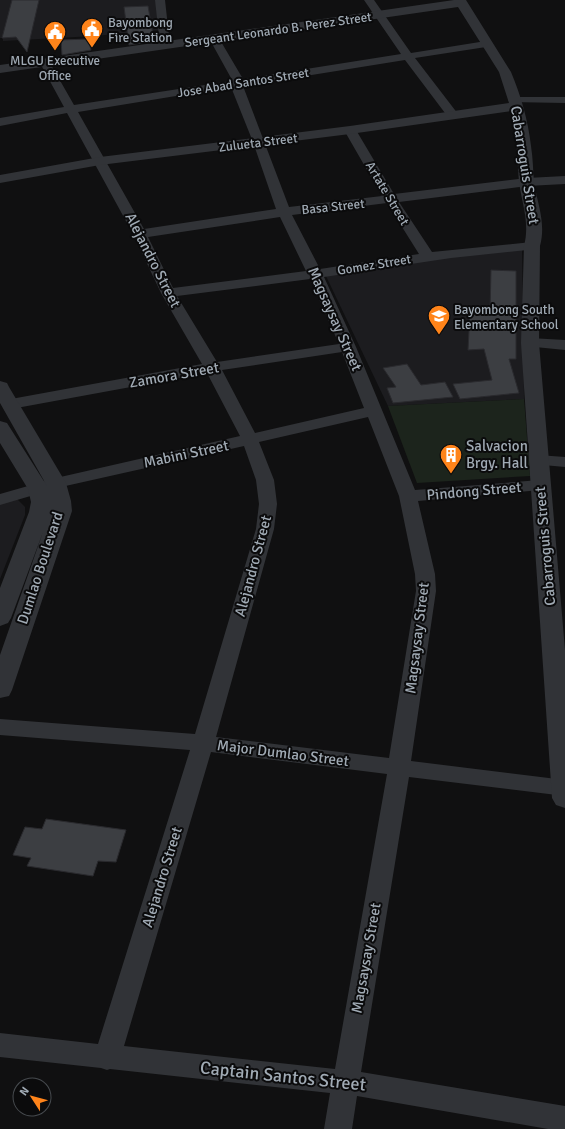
<svg xmlns="http://www.w3.org/2000/svg" width="565" height="1129" viewBox="0 0 565 1129" font-family="Signika,sans-serif">
  <style>
    .built { fill: #1c1c1f }
    .green { fill: #1c241c }
    .building { fill: #3c3e42; stroke: #2a2a2e }
    .lines { fill: none; stroke-linecap: round; stroke-linejoin: round }
    .minor { fill: #313337; fill-rule: evenodd }
    .tertiary { fill: #313337; fill-rule: evenodd }
    .labels { text-anchor: middle; stroke-width: 4; stroke-linejoin: round; paint-order: stroke }
    .far-poi-label { font-size: 13px; fill: #a0aab4; stroke: #0b0b0c; text-anchor: start }
    .far-street-label { font-size: 13px; fill: #a0aab4; stroke: #0b0b0c }
    .street-label { font-size: 15px; fill: #a0aab4; stroke: #0b0b0c }
    .poi-label { font-size: 15px; fill: #a0aab4; stroke: #0b0b0c; text-anchor: start }
    .near-street-label { font-size: 18px; fill: #a0aab4; stroke: #0b0b0c }
  </style>
  <rect width="100%" height="100%" fill="#101011"/>
  <path class="built" d="M0,0H157L161,30L94,36L3,41V38H0Z
    M522,247L524,399L388,406L325,274Z
    M17,499L25,507V515L0,579V504Z"/>
  <path class="green" d="M524,399L530,476L417,483L388,406Z"/>
  <path class="building" d="M12,0H39L27,52L16,37L2,38Z
    M148,6L154,41L129,45L124,7Z
    M88,39L91,50L62,55L61,40Z
    M491,270L516,271V359H509L519,393L460,399L453,384L492,380L484,349L468,350L470,312L490,313Z
    M407,364L421,385L445,382L453,397L393,403L387,388L396,387L383,368Z
    M46,819L126,830L116,862L98,861L93,876L27,866L31,858L13,855L25,827L42,829Z"/>
  <g class="lines">
    <path class="minor" d="M155,0H165L170,45L169,47H161L160,45Z
      M364,0H374L411,53L486,41L491,44L486,47L415,58L458,114L456,117H448L405,60L243,86L289,207L382,196L344,130L346,127H354L356,130L394,194L527,178L565,176V184L527,186L399,202L432,252L532,242L537,243L539,246L537,249L451,258L324,277L356,347L415,490L540,480L546,481L549,485L546,489L540,490L418,501L435,574L436,591L411,761L565,780V796L409,777L361,1072L565,1106V1129H548L357,1096L352,1129H324L330,1093L110,1069L107,1070L101,1068L0,1057V1033L98,1044L190,750L0,735V719L195,734L256,529L259,504L256,480L244,446L61,487L0,505V494L56,478L240,436L207,373L11,409L5,407L3,404L5,401L11,399L202,364L161,293L133,234L67,113L0,126V118L64,107L40,63L45,60L50,63L74,105L231,81V78L210,40L215,37L220,40L243,79L401,54ZM231,87L253,142L276,209L144,229L78,112ZM387,203L419,254L320,269L292,215ZM280,217L306,271L173,288L148,237ZM310,279L339,344L217,362L177,296ZM342,352L364,408L255,433L222,370ZM368,417L399,496L415,574L416,591L389,758L216,737L274,529L277,504L274,480L259,442ZM211,752L387,774L335,1069L124,1046Z
      M514,97H565V103L510,102L508,100L510,98Z
      M530,338L565,340V350L525,346L522,343L525,340Z
      M538,455L565,457V467L532,464L529,460L532,456Z"/>
    <path class="tertiary" d="M454,0H466L511,72C521,96 528,120 531,146C533,158 533,171 534,183C538,205 546,224 540,246L539,343L565,650V808L556,805L552,798L521,343L524,246C530,223 522,204 519,182C517,158 517,134 511,111L350,134L100,165L0,183V175L100,157L350,126L509,103L499,72L458,7L0,73V65Z
      M0,381L7,383L9,387L66,483L71,501L72,511L12,690L9,696L0,698V655L43,532L11,618L8,623L0,626V588L29,512L31,502L28,489L0,443V421L7,423L47,486L0,403Z"/>
  </g>
  <defs>
    <g id="civic-pin" transform="scale(1.15)"><path d="M0 17L-7.5 6A9.5 9.5 0 1 1 7.5 6Z" fill="#ff841a" stroke="#0b0b0c"/><path d="M-.6-6.5H3V-4.5H.6V-3L4-1V1h2V6H-6V1h2V-1L-.6-3ZM-1.2 2.5V6h2.4V2.5Z" fill="#fff"/></g>
    <g id="school-pin" transform="scale(1.15)"><path d="M0 17L-7.5 6A9.5 9.5 0 1 1 7.5 6Z" fill="#ff841a" stroke="#0b0b0c"/><path d="M0-5L7-2L0 1L-7-2ZM-4 1L0 2.5L4 1V4Q0 6-4 4Z" fill="#fff"/></g>
    <g id="building-pin" transform="scale(1.15)"><path d="M0 17L-7.5 6A9.5 9.5 0 1 1 7.5 6Z" fill="#ff841a" stroke="#0b0b0c"/><path d="M-4-6H4V6H1V3H-1V6H-4ZM-2.5-4.3h1.7v1.8h-1.7ZM.8-4.3h1.7v1.8H.8ZM-2.5-1h1.7V.8h-1.7ZM.8-1h1.7V.8H.8Z" fill="#fff"/></g>
  </defs>
  <g fill-rule="evenodd">
    <use href="#civic-pin" x="92" y="29"/>
    <use href="#civic-pin" x="55" y="32"/>
    <use href="#school-pin" x="439" y="316"/>
    <use href="#building-pin" x="451" y="455"/>
  </g>
  <g class="labels">
    <g class="far-poi-label">
      <text x="108" y="27">Bayombong<tspan x="108" dy="15">Fire Station</tspan></text>
      <text x="55" y="65" text-anchor="middle">MLGU Executive<tspan x="55" dy="15">Office</tspan></text>
      <text x="454" y="314">Bayombong South<tspan x="454" dy="15">Elementary School</tspan></text>
    </g>
    <g class="far-street-label">
      <text transform="translate(278 29) rotate(-8)" y="5">Sergeant Leonardo B. Perez Street</text>
      <text transform="translate(243 82) rotate(-9)" y="5">Jose Abad Santos Street</text>
      <text transform="translate(258 142) rotate(-7)" y="5">Zulueta Street</text>
      <text transform="translate(388 193) rotate(59)" y="5">Artate Street</text>
      <text transform="translate(333 206) rotate(-6)" y="5">Basa Street</text>
      <text transform="translate(374 264) rotate(-9)" y="5">Gomez Street</text>
    </g>
    <g class="street-label">
      <text transform="translate(525 165) rotate(81)" y="5">Cabarroguis Street</text>
      <text transform="translate(153 260) rotate(63)" y="5">Alejandro Street</text>
      <text transform="translate(335 319) rotate(66)" y="5">Magsaysay Street</text>
      <text transform="translate(174 375) rotate(-10)" y="5">Zamora Street</text>
      <text transform="translate(186 454) rotate(-12)" y="5">Mabini Street</text>
      <text transform="translate(474 491) rotate(-5)" y="5">Pindong Street</text>
      <text transform="translate(545 546) rotate(-95)" y="5">Cabarroguis Street</text>
      <text transform="translate(253 566) rotate(-75)" y="5">Alejandro Street</text>
      <text transform="translate(40 568) rotate(-72)" y="5">Dumlao Boulevard</text>
      <text transform="translate(417 638) rotate(-83)" y="5">Magsaysay Street</text>
      <text transform="translate(283 753) rotate(7)" y="5">Major Dumlao Street</text>
      <text transform="translate(162 877) rotate(-73)" y="5">Alejandro Street</text>
      <text transform="translate(366 958) rotate(-80)" y="5">Magsaysay Street</text>
    </g>
    <g class="poi-label">
      <text x="466" y="451">Salvacion<tspan x="466" dy="17">Brgy. Hall</tspan></text>
    </g>
    <g class="near-street-label">
      <text transform="translate(283 1076) rotate(6)" y="6">Captain Santos Street</text>
    </g>
  </g>
  <g transform="translate(32 1097) rotate(306)"><circle r="19" fill="#0b0b0c" stroke="#474b4f"/>
  <path d="M0-3L7 15L0 10L-7 15Z" fill="#ff841a"/>
  <text y="-6" font-size="11" font-weight="bold" text-anchor="middle" fill="#a0aab4">N</text>
  </g>
</svg>
